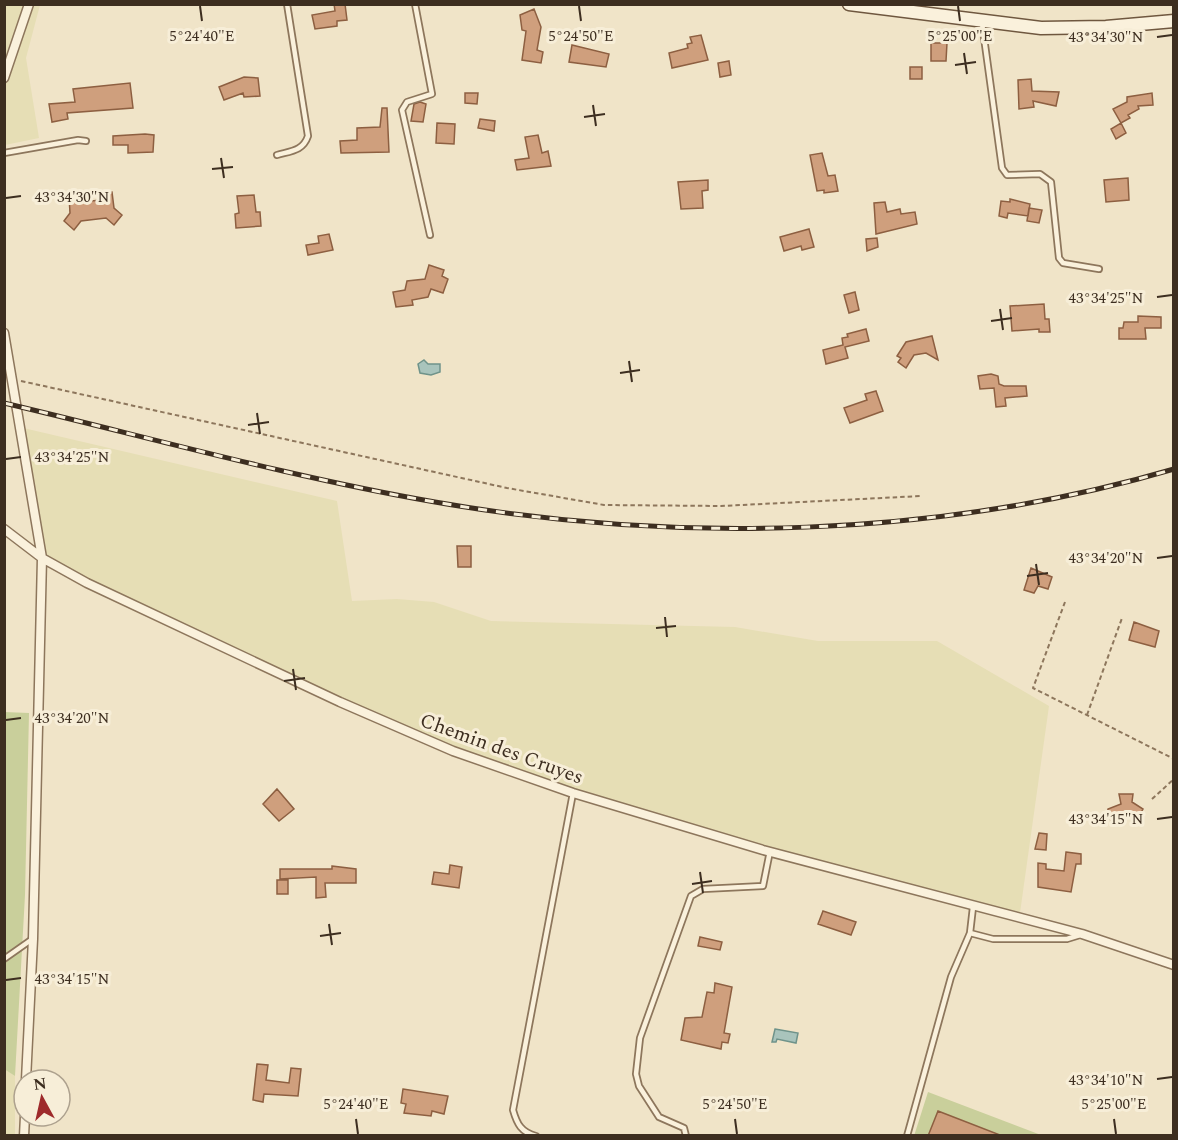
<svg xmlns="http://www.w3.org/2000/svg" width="1178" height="1140" viewBox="0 0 1178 1140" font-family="Spectral,serif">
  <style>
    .farmland { fill: #e6deb5 }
    .green { fill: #c9cf9b }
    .water { fill: #a9c4bc; stroke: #6f938a; stroke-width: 1.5 }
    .building { fill: #cf9f7d; stroke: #8d5f41; stroke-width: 1.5 }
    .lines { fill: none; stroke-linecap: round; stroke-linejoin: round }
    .lane-casing { stroke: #8d765c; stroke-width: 8 }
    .street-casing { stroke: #8d765c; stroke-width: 11 }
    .secondary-casing { stroke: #6f573f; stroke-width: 15 }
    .path { stroke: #8d765c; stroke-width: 2; stroke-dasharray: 4.5 3; stroke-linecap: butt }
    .lane { stroke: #faf1dc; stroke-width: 4.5 }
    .street { stroke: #faf1dc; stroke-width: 8 }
    .secondary { stroke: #faf1dc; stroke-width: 12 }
    .rail-casing { stroke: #3d2e20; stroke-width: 5 }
    .rail { stroke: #f7eed8; stroke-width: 3; stroke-dasharray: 9; stroke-linecap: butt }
    .ticks { fill: none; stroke: #3d2e20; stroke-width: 2 }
    .labels { text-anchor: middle; stroke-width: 6; stroke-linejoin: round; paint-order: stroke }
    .street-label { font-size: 20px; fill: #3d2e20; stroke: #f7eed8 }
    .ticks-label { font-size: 15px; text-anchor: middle; fill: #3d2e20; stroke: #f7eed8; stroke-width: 6; stroke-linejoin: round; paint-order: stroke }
  </style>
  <rect width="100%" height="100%" fill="#f0e4c8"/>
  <path class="farmland" d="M5,5H40L26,58L39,138L5,145Z
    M19,427L337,501L352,601L397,599L434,602L491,621L735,627L818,641H937L1049,706L1019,920L573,793L377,718L42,558Z
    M4,1069L15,1076V1135H5Z"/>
  <path class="green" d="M4,712L29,713L25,895L15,1076L4,1069Z
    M928,1092L1041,1135L914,1136Z"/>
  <path class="water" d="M424,360L428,364H440V372L431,375L420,373L418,364Z
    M775,1029L798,1033L796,1043L777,1039L776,1042H772Z"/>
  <path class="building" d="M334,4H345L347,20L337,21V26L315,29L312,15L335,11Z
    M534,9L541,27L537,50L543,52L541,63L522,60L526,31L522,30L520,15Z
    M701,35L708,60L672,68L669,53L688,48L687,44L692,43L690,37Z
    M931,43H947L946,61H931Z
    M572,45L609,54L606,67L569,62Z
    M729,61L731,75L720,77L718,63Z
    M910,67H922V79H910Z
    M244,77L258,78L260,96L244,97L243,93L224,100L219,87Z
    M1031,79L1032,91L1059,92L1056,106L1033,101L1034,107L1019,109L1018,80Z
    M130,83L133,108L67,113L68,119L52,122L49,104L75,102L73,89Z
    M465,93H478L477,104L465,103Z
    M1152,93L1153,105L1138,106L1139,109L1128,115L1130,118L1121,123L1113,109L1127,102V97Z
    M420,102L426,104L423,122L411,121L414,104Z
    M382,108H387L389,152L341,153L340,141L357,140V128L380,127Z
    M480,119L495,121L494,131L478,128Z
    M437,123L455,124L454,144L436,143Z
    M1121,123L1126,133L1116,139L1111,129Z
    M145,134L154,135L153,152L128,153V145H113V136Z
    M538,135L542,153L548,151L551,166L517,170L515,160L529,158L525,137Z
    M822,153L828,176L835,175L838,191L824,193V190L817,191L810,155Z
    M1128,178L1129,200L1106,202L1104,180Z
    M708,180V190L702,191L703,208L681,209L678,182Z
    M112,192L114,208L122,215L114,225L106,218L81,221L74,230L64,221L70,213L69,196L80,195L81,202L101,200L100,193Z
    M254,195L256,212H260L261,226L236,228L235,214L239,213L237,196Z
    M1010,199L1030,204L1028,216L1008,213L1007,218L999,216L1001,201L1010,202Z
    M885,202L887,212L900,209L901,214L915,212L917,224L876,234L874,203Z
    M1029,208L1042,210L1039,223L1027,221Z
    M809,229L814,247L802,250L801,246L784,251L780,237Z
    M329,234L333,250L308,255L306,245L319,243L318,236Z
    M877,238L878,247L867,251L866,239Z
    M429,265L444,270L442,276L448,279L443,293L431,289L428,297L412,300L413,305L396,307L393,292L405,290L407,281L425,279Z
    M855,292L859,310L849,313L844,295Z
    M1044,304L1045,319H1049L1050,332H1039V329L1012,331L1010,306Z
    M1138,316L1161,317V328H1145L1146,339H1119V328H1123L1124,322H1138Z
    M866,329L869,341L845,347L848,358L826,364L823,350L843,345L842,338L848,337L847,334Z
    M932,336L938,360L926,353L914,355L906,368L898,362L901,358L897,356L906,342Z
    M991,374L998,376L999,384L1004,386H1026L1027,396L1005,398L1006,406L996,407L994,388L980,389L978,376Z
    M876,391L883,411L850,423L844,408L867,400L865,394Z
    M457,546H471V567H458Z
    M1031,568L1052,577L1048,589L1038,586L1034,593L1024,590Z
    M1134,622L1159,631L1155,647L1129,640Z
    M277,789L294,809L279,821L263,804Z
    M1119,794H1133L1132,802L1143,809L1138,818L1127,811L1118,814L1114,822L1107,817L1108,809L1121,804Z
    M1039,833L1047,834L1046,850L1035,849Z
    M1066,852L1081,854V864H1076L1071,892L1038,887V863L1046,864V869L1064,871Z
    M450,865L462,867L459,888L432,884L434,872L449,874Z
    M332,866L356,869V883H325L326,897L316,898V877L280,879V869H332Z
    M277,880H288V894H277Z
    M823,911L856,922L851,935L818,924Z
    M700,937L722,942L720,950L698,946Z
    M715,983L732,987L724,1033L730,1034L728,1043L722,1042L721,1049L681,1040L685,1018L702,1017L707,992L714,993Z
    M257,1064L268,1065L266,1080L289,1083L291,1068L301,1069L298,1096L264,1094L263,1102L253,1100Z
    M403,1089L448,1096L444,1114L432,1111L431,1116L404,1113L406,1104L401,1103Z
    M938,1111L1000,1135L999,1136H928Z"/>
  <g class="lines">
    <g class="lane-casing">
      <path id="lane" d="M415,4L432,94L407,102L402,110L430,235
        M982,23L1002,168L1007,175L1040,174L1051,182L1059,258L1063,263L1099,269
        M4,153L78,140L86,141
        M277,155C291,151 303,151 308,136L287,4
        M973,907L970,933L993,939H1067L1080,935
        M4,959L31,940
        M536,1136C521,1132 517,1124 513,1110L573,793
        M686,1136L684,1128L659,1117L639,1086L636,1074L640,1038L691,896L703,889L763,886L770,851
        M907,1136L951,977L970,933"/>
    </g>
    <g class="street-casing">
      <path id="street" d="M4,78L29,4
        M4,333L42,558L33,939L26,1080
        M4,529L42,558L87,583L340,702L453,751L573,793L763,850L1082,934L1174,965
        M24,1136L25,1116"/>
    </g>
    <g class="secondary-casing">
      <path id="secondary" d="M849,4L1041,28L1106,27L1174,21"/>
    </g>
    <path class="path" d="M21,381L507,488L604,505L721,506L921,496
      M1065,602L1033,688L1174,759
      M1087,715L1122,618
      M1152,799L1174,779"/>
    <use href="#lane" class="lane"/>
    <use href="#street" class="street"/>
    <use href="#secondary" class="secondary"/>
    <g class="rail-casing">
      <path id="rail" d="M4,403C148,437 290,477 435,502C675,544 939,538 1174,469"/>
    </g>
    <use href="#rail" class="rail"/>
  </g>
  <path class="ticks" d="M200,6L202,21M579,6L581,21M958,6L960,21M1157,37L1172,35M964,53L967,74M955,65L976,62M593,105L596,126M584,117L605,114M221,158L224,178M212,169L233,167M6,198L21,196M1157,297L1172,295M1000,309L1003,330M991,321L1012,318M629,361L632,382M620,373L640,370M257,413L260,434M248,425L269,422M6,459L21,457M1157,558L1172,556M1036,564L1039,585M1027,576L1048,573M665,617L667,637M656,628L676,626M293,669L296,690M284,681L305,678M6,720L21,718M1157,819L1172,817M700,872L703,893M692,884L712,881M329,924L332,945M320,936L341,933M6,980L21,978M1157,1079L1172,1077M356,1119L358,1134M735,1119L737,1134M1114,1119L1116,1134"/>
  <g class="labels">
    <g class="street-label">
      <text transform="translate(502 748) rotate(20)" y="7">Chemin des Cruyes</text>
    </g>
  </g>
  <g class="ticks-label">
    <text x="202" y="41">5°24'40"E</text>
    <text x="581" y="41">5°24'50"E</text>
    <text x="960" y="41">5°25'00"E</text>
    <text x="1106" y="42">43°34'30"N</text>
    <text x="72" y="202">43°34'30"N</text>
    <text x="1106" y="303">43°34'25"N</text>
    <text x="72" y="462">43°34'25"N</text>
    <text x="1106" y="563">43°34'20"N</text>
    <text x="72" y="723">43°34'20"N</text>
    <text x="1106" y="824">43°34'15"N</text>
    <text x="72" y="984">43°34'15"N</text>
    <text x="1106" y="1085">43°34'10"N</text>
    <text x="356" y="1109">5°24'40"E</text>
    <text x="735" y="1109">5°24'50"E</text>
    <text x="1114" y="1109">5°25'00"E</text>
  </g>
  <rect width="1178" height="1140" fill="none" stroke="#3d2e20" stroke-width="12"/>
  <g transform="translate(42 1098) rotate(352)"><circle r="28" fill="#f7eed8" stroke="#ada18e" stroke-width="1.5"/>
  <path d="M0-4.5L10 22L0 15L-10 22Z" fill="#9e2a2b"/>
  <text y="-9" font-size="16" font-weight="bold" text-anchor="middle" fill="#3d2e20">N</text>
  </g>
</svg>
